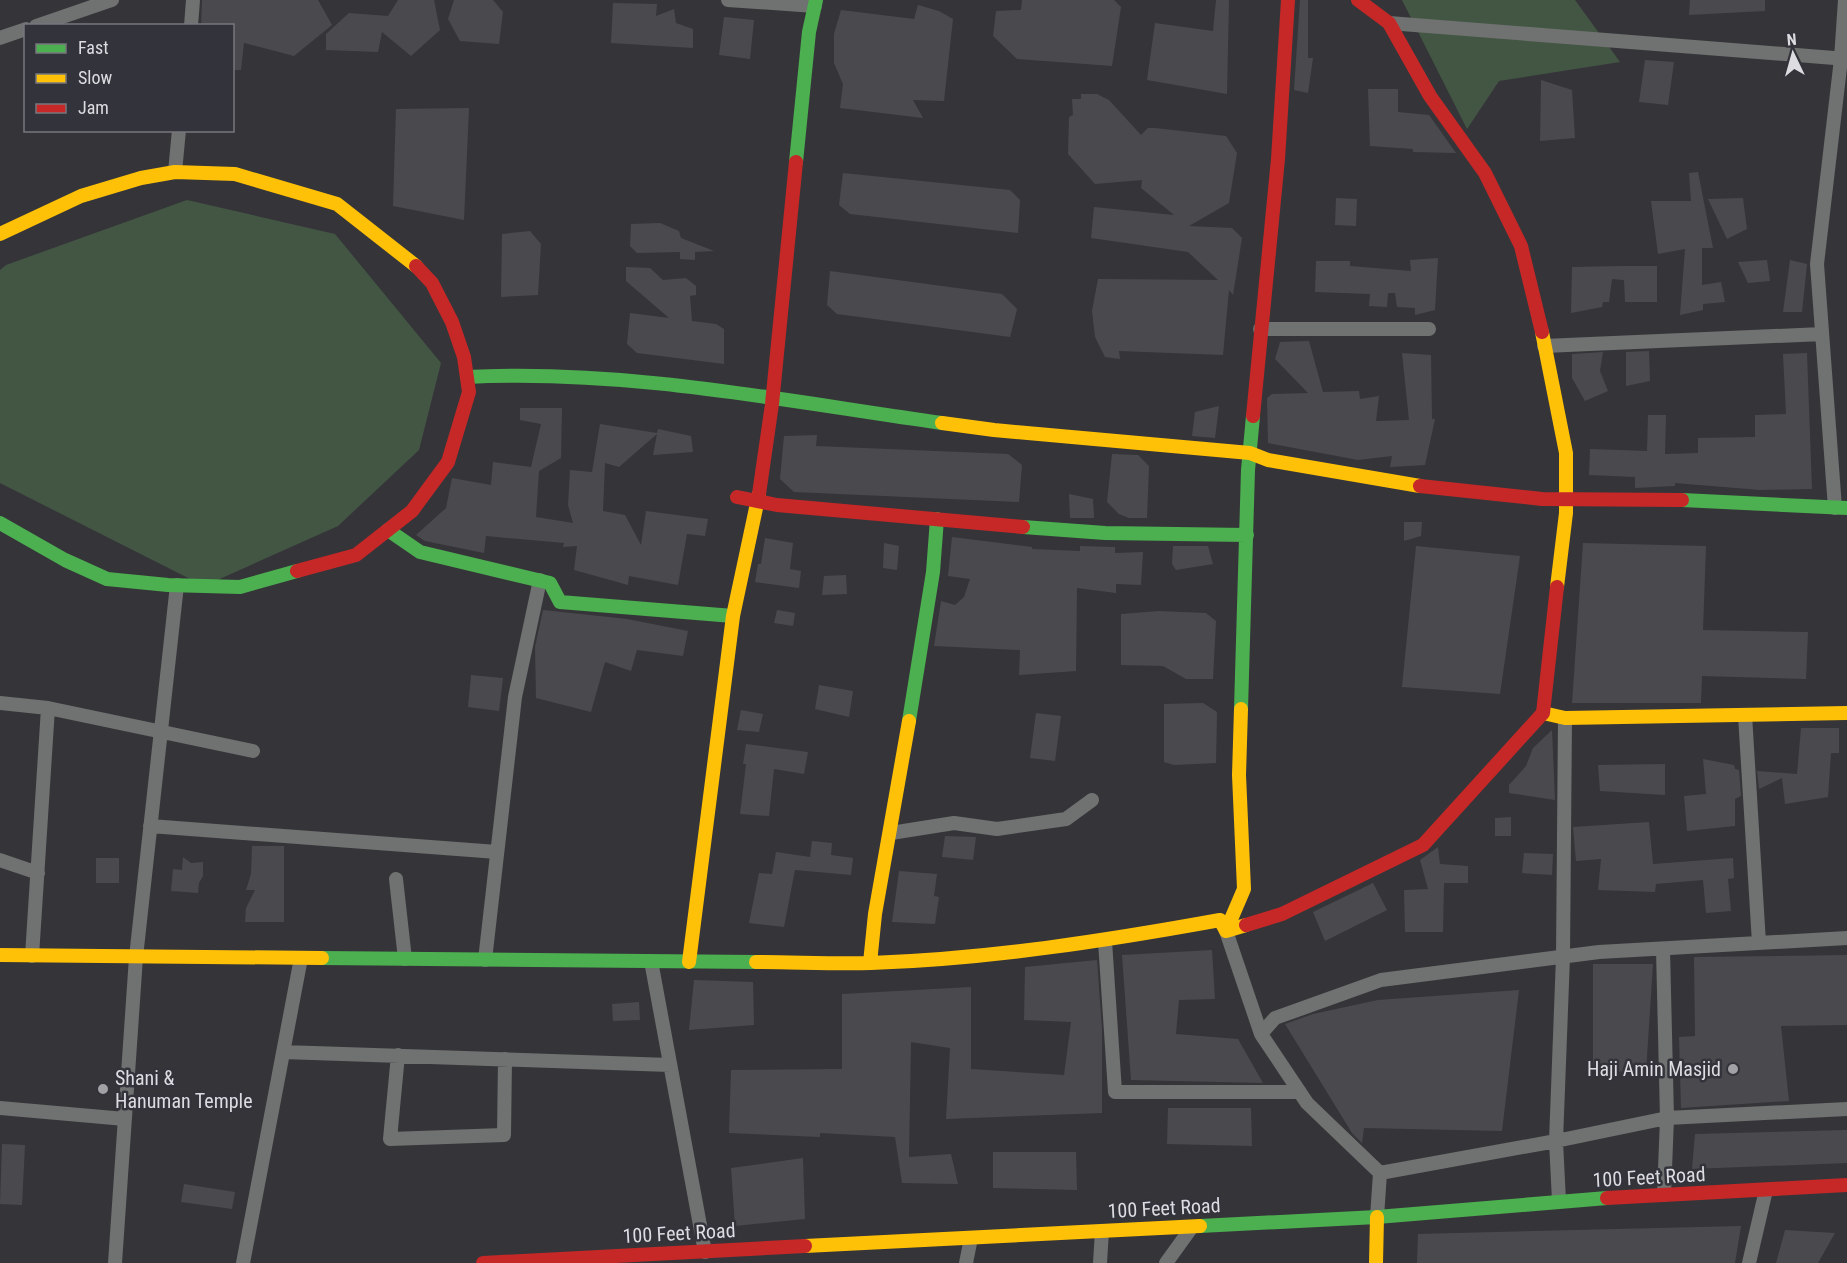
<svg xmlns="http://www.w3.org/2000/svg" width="1847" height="1263" viewBox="0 0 1847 1263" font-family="'Roboto Condensed',sans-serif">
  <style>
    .green { fill: #435644 }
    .building { fill: #4a4a4e }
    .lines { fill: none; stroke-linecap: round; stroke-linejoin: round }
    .street { stroke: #6f7270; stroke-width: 14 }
    .fast { stroke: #4caf50; stroke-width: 14 }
    .slow { stroke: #ffc107; stroke-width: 14 }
    .jam { stroke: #c62828; stroke-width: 14 }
    .poi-dot { fill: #a2a2a6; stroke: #33333b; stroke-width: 2 }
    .labels { text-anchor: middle; stroke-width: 5; stroke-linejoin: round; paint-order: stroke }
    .poi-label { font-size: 20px; fill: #dcdce1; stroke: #33333b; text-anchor: end }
    .street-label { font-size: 20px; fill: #dcdce1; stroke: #33333b }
  </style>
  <rect width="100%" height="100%" fill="#353539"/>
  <path class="green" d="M1402,0H1575L1620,62L1499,81L1467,129Z
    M187,200L335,234L441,363L419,450L338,526L204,586L0,483V270L6,265Z"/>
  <path class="building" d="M202,0H318L332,25L294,56L244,43L241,70H232V26H201Z
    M398,0H434L440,30L411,56L382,32L378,52L326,50V34L349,13L388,16Z
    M454,0H493L503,12L499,44L460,41L448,19Z
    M1022,0H1114L1121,7L1112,66L1017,59L993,36L996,11L1021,10Z
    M1216,0H1229L1227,94L1147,80L1155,23L1213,31Z
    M1300,0H1308V58H1313L1308,93L1294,90Z
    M1690,0H1765V11L1689,15Z
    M613,3L657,4L656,16L674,9L676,23L693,29V48L611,43Z
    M918,5L939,11L953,19L944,101L913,100L923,118L840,108L843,84L834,63V34L841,10L914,19Z
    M724,17L754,20L750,59L719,55Z
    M1645,60L1674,62L1668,105L1639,102Z
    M1541,80L1572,90L1575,138L1540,141Z
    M1368,89H1398V112L1429,115L1456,153L1413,152V149L1370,146Z
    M1081,94H1097L1109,100L1141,135L1148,128H1155L1226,136L1237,153L1229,203L1189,226L1232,228L1242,238L1233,295L1229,290L1223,355L1119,351L1120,359L1105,357L1095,337L1092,311L1098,279L1218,280L1188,252L1091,238L1094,207L1174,215L1141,188L1142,180L1095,184L1068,154L1069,117L1073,115L1072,99H1081Z
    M469,108L464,220L393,206L396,109Z
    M1698,172L1713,248H1702V285L1721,282L1725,302L1703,304V310L1680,315L1685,249L1658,254L1651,201H1691L1689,173Z
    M843,173L1010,190L1020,200L1018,233L850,214L839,205Z
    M1336,198L1357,199L1356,226L1335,225Z
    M1743,198L1747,229L1727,239L1708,199Z
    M660,223L679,231L681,238L714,251L695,252V260L680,259V252L637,253L630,246L631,224Z
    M530,231L541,244L538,295L501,297L502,234Z
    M1438,258L1435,310L1415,315V308L1397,307L1395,293H1388L1387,307L1369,306L1370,294L1315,292L1316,261H1350V266L1411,271L1410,260Z
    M1767,260L1770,281L1748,283L1738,262Z
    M1790,260L1807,264L1802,312H1783Z
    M1621,266H1657V302H1625L1624,280L1612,279L1609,302H1603L1602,307L1571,313L1572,267Z
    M626,267L650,268L663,280L686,278L696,286V295L690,296L692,321L716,324L724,329V364L637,353L627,344L630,313L669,318L626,281Z
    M830,271L1002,294L1017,309L1010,337L837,314L827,305Z
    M1309,341L1323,392L1359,391L1360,399L1379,396L1376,421L1409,420L1402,353L1431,355L1432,419H1435L1425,465L1390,467L1392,456L1358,460L1268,443L1267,398L1272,394L1308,393L1275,359L1280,342Z
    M1649,351L1650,381L1626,386V352Z
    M1603,352L1600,371L1608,391L1585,401L1572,378V354Z
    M1807,353L1812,489L1760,490L1675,483V486L1635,488V477L1589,475L1590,449L1647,451L1648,415H1666L1665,454L1698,453V438L1755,437V415L1786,414L1783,354Z
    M1219,406L1215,438L1192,436L1195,412Z
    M520,408H562L561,458L539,471L536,517L573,523L568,505L570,470L592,472L600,424L657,433L658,429L691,436L693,452L653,455L657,434L619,467L605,463L603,511L625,515L641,545L646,511L708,519L705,536L687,534L678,585L629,576L628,585L574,570L577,546L563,547L564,543L486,536L484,553L425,541L416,535L446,508L452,478L491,485L493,462L531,467L541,424L520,420Z
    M817,435L816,446L1008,454L1022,465L1019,502L794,492L780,479L784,436Z
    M1112,454L1138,455L1149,466L1147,518H1129L1119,514L1107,502Z
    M1069,494L1093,499L1094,518H1070Z
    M1404,522H1422L1421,536L1404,541Z
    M952,537L1032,547V549L1080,551V546L1115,547V553L1143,552L1141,585L1116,584V593L1077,588L1076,671L1019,675L1020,650L934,646L941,601L955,605L964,597L970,579L948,576Z
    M765,538L793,543L790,569L801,571L799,588L755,582L758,564H761Z
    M884,543L899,546L897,570L883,568Z
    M1583,543L1706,546L1703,630L1808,632L1806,679L1702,676L1701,703H1572Z
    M1173,546H1208L1213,564L1176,570L1172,564Z
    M1416,546L1520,556L1500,694L1402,687Z
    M846,575L847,594L822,595L824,576Z
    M543,610L627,619L688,631L683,656L637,650L631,671L605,662L591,712L536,698L535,647Z
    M777,610L795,613L793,626L774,623Z
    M1159,611L1206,613L1216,621L1213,679H1186L1163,666L1121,665V614Z
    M471,675L503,678L499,711L468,707Z
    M819,685L853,691L849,717L815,709Z
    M1203,703L1217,712L1216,763L1174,765L1164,762V704Z
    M741,710L763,714L759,732L737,730Z
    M1036,713L1061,716L1055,761L1030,758Z
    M1801,728H1839V753H1831L1828,797L1785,804L1782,778L1759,789L1757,771L1797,774Z
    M1552,730L1555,800L1509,793V785L1526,766L1533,748Z
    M746,744L808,752L804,774L774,769L769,816L740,814L746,764H743Z
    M1703,759L1734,765L1735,769L1739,770L1741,796L1735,799V826L1687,831L1684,796L1706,794Z
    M1665,764V795L1600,791L1598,765Z
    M1511,817V836H1495V818Z
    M1649,822L1653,864L1733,858L1734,878L1728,879L1731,911L1706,913L1703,880L1656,884L1655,892L1598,890L1601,859L1576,861L1573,827Z
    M945,836L976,837L973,860L942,857Z
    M812,841L832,843L831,855L853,858L851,875L795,870L784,927L749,923L759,873L772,874L776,852L810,857Z
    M252,846H284V922H245L246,908L255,890H246L251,874Z
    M1438,847L1440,864L1468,866V883H1444L1443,932H1405L1404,890L1428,889L1420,860Z
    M1524,853L1553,854L1552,875L1522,873Z
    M183,857L191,863L203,862V876L199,883L198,893L171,891L173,869L182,870Z
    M96,858H119V883H96Z
    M899,871L937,874L934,896L939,897L935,924L892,922Z
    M1373,883L1387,910L1325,941L1313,912Z
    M1212,950L1215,999L1179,1000L1176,1034L1238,1039L1263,1083L1131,1080L1122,955Z
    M1847,955V1025L1781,1026L1789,1101L1681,1108L1679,1037L1695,1036L1694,957Z
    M1097,960L1102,1029V1113L946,1119L950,1048L911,1042L909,1157L951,1154L958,1184L902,1183L895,1137L820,1133V1137L729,1133L731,1070L842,1069V994L971,987V1069L1064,1075L1071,1022L1024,1020L1025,967Z
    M1593,964H1653L1646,1072L1593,1071Z
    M694,980L753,982L754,1025L689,1030Z
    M1519,990L1502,1131L1364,1128L1362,1143L1352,1133L1285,1024L1313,1014L1378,1000Z
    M639,1002L640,1020L613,1021L612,1004Z
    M1168,1108H1251L1252,1146L1167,1144Z
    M1847,1130V1163L1692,1169L1695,1134Z
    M2,1144L25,1145L22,1205L0,1204Z
    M993,1152H1076L1077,1190L993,1188Z
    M803,1158L805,1219L735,1226L731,1168Z
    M184,1184L235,1192L232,1209L181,1202Z
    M1741,1226L1735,1263H1417L1418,1234Z
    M1785,1230L1835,1233L1818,1263H1776Z"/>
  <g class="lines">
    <path class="street" d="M728,0L815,6
      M1389,23L1847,59
      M36,26L112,0
      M191,26L193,0
      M0,38L26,29
      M175,172L179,130
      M1260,329H1429
      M1544,346L1822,334
      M1835,508L1817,264L1841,59L1845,0
      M0,703L48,708L32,956
      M48,708L253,751
      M1745,715L1759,943
      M150,826L497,852
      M891,833L954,823L997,829L1066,819L1092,800
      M0,860L38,873
      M396,879L405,959
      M1226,931L1261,1034L1307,1103L1380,1173
      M1105,941L1115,1092H1300
      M1663,949L1667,1118L1847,1109
      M485,960L515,697L540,580
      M651,961L705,1252
      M1261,1034L1275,1018L1381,980L1599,952L1847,938
      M283,1052L670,1065
      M398,1055L390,1139L504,1135L505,1059
      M0,1108L125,1119
      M1380,1173L1556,1141L1563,957L1565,718
      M1559,1201L1556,1141L1667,1118L1664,1195
      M1377,1217L1380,1173
      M115,1263L136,957L177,585
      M243,1263L301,958
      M966,1263L971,1238
      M1100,1263L1102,1231
      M1166,1263L1192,1227
      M1749,1263L1766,1190"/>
    <path class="fast" d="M796,162L809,32L816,0
      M467,377C628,369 784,401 942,423
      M1682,500L1847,508
      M0,523L65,560L107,579L168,585L240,587L297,571
      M1023,527L1105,533L1247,535
      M388,530L420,552L550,583L560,602L733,616
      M1241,709L1248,470L1253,416
      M909,721L933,572L937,519
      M322,958L756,962
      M1200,1226L1377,1217L1607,1198"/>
    <path class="slow" d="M0,234L81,196L141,178L175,172L235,174L337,204L416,266
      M1542,332L1566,453V513L1557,587
      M942,423L994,430L1250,453L1268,460L1420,486
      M1543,713L1565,718L1847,713
      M1226,931L1244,889L1239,775L1241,709
      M0,955L322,958
      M689,962L733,616L759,494
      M756,962C794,962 833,964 871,963C988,959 1104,941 1220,920L1226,931L1246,925
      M870,963L875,914L909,721
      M805,1246L1200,1226
      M1376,1263L1377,1217"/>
    <path class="jam" d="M1358,0L1389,23L1430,96L1485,173L1521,246L1542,332
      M1253,416L1278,159L1288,0
      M1420,486L1542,499L1682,500
      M759,494L772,404L796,162
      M737,497L777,505L1023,527
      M297,571L356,555L412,511L448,462L469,392L464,357L452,322L432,283L416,266
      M1246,925L1282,914L1423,845L1543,713L1557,587
      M1607,1198L1847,1185
      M483,1263L805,1246"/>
  </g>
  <g class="poi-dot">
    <circle cx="1733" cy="1069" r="6"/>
    <circle cx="103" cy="1089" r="6"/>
  </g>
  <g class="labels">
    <g class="poi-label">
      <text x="1721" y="1076">Haji Amin Masjid</text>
      <text x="115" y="1085" text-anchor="start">Shani &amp;<tspan x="115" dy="23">Hanuman Temple</tspan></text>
    </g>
    <g class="street-label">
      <text transform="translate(1649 1177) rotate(-3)" y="7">100 Feet Road</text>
      <text transform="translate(1164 1208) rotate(-3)" y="7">100 Feet Road</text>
      <text transform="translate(679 1233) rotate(-3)" y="7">100 Feet Road</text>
    </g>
  </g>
  <rect x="24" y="24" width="210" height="108" fill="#33333b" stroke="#77777d" stroke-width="1.5"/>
  <rect x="36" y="44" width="30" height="9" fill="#4caf50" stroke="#77777d" stroke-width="1.5"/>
  <text x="78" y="54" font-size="18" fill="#dcdce1">Fast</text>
  <rect x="36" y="74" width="30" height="9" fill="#ffc107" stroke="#77777d" stroke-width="1.5"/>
  <text x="78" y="84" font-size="18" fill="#dcdce1">Slow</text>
  <rect x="36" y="104" width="30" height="9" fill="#c62828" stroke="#77777d" stroke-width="1.5"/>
  <text x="78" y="114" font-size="18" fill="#dcdce1">Jam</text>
  <g transform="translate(1793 54) rotate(355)" stroke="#33333b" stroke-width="4.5" paint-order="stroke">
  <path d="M0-4.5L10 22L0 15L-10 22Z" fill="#dcdce1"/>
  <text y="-9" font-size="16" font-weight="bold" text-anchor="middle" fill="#dcdce1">N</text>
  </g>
</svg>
